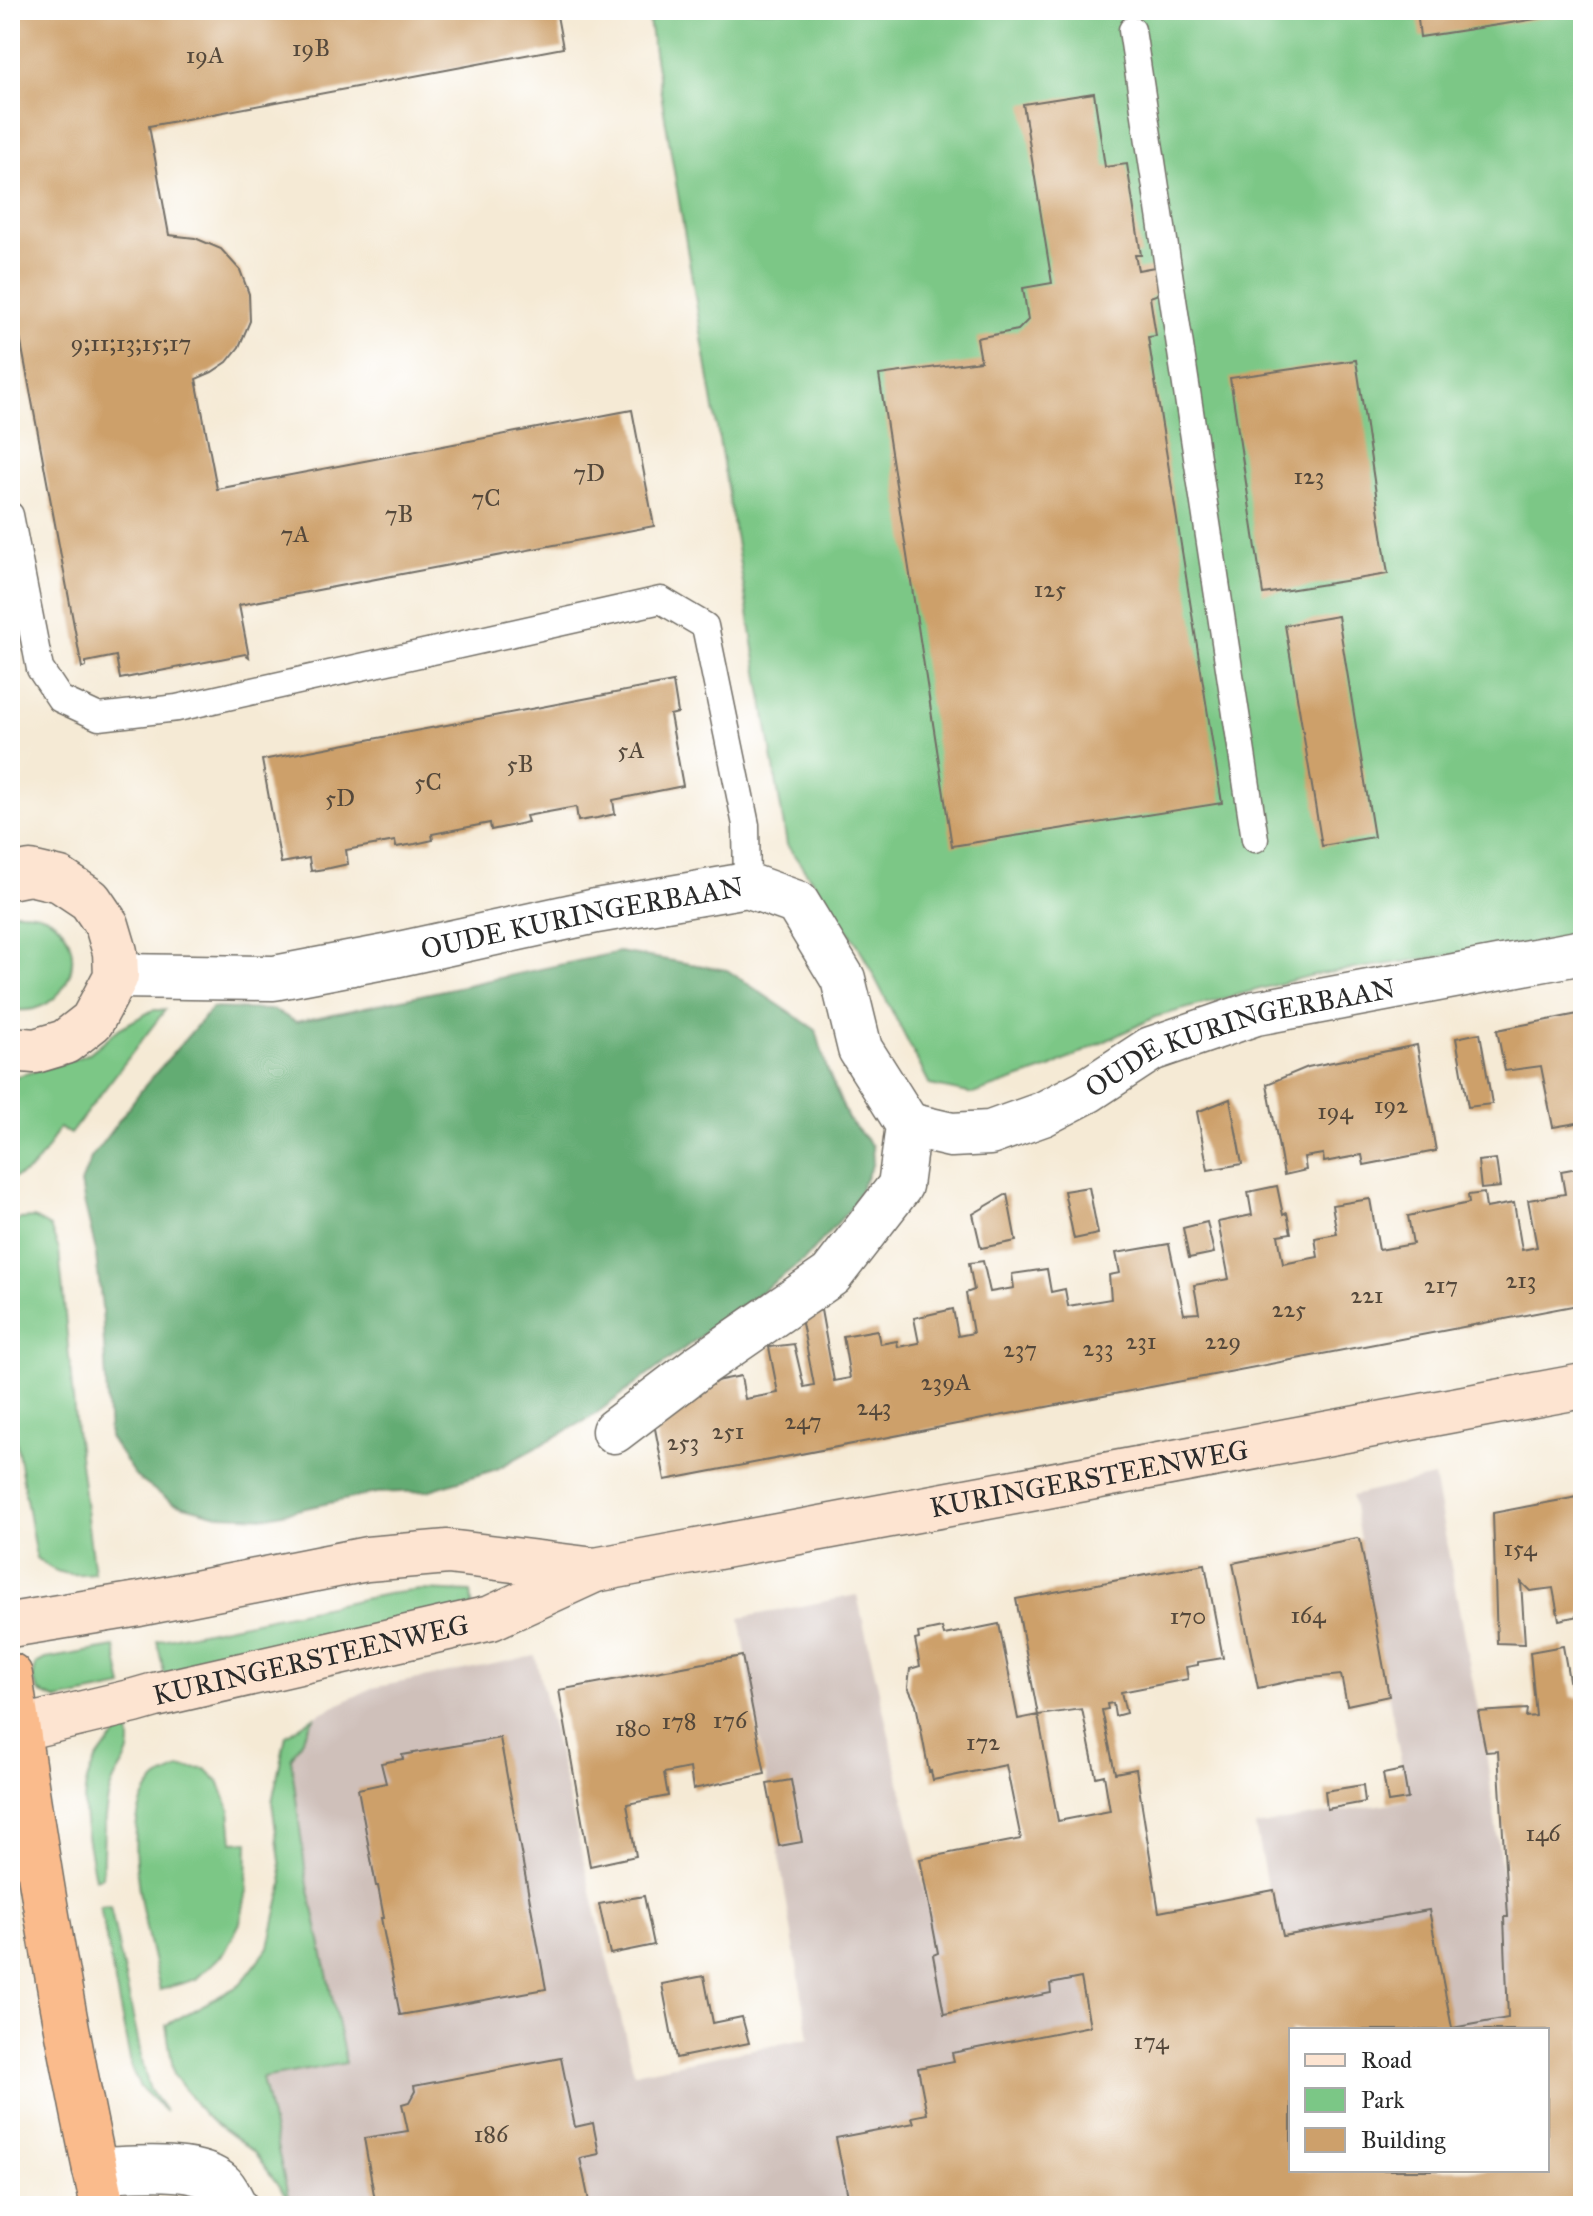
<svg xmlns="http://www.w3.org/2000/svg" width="1593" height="2216" viewBox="0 0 1593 2216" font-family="'IM FELL Great Primer',serif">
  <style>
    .industrial { fill: #cfc0ba }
    .green { fill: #7bc786; stroke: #537958; stroke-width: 2 }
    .forest { fill: #64ac73; stroke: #486c4f; stroke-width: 2 }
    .building { fill: #cda06b; fill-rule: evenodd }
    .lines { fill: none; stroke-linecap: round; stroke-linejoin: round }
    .lane-casing { stroke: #726e66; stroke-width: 29 }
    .street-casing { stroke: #726e66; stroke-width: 47 }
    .secondary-casing { stroke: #726e66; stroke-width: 47 }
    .highway-casing { stroke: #726e66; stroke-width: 47 }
    .lane { stroke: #fff; stroke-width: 26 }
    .street { stroke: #fff; stroke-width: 44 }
    .secondary { stroke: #fde4d1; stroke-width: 44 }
    .highway { stroke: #fabb8c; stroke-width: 44 }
    .labels { text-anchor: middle; stroke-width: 7; stroke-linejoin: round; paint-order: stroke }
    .number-label { font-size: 24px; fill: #54483b }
    .street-label { font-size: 28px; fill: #2b2b2b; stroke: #fff }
  </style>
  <rect width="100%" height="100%" fill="#fff"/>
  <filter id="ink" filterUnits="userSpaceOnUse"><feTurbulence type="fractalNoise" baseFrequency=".0125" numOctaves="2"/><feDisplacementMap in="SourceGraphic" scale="16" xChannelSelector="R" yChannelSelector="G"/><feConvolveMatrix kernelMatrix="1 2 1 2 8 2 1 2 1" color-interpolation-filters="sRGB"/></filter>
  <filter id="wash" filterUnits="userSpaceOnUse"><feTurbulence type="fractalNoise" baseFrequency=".006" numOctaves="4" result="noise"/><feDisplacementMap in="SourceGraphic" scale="32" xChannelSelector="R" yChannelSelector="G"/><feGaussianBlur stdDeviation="1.8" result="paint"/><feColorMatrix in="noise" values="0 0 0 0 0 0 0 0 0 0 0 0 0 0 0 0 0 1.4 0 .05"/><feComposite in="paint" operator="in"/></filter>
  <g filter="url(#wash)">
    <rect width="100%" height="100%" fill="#f5ead5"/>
    <path class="industrial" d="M1434,1477L1486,1752L1508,1916V2030H1291V2170L1515,2206H291L261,2078L346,2062L306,1875L291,1758L315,1716L372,1688L535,1656L634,2073L809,2038L740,1618L857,1595L939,1953L1268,1891L1255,1826L1408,1800L1352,1496Z"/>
    <path class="green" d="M647,10H1583V936L1313,975L1155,1017L1050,1068L973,1094L930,1085L858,945L787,845Z
      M10,912C22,912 35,911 47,917C96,943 68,1021 10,1009Z
      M153,1010H165L70,1134L59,1128C48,1147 35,1176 10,1178V1078L60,1064L88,1054L120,1028Z
      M34,1218L50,1227L59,1250L76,1431L94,1573C67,1576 57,1575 36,1558L10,1404V1227L20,1219Z
      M421,1590L471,1592L473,1612L165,1677L157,1641L387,1594Z
      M115,1647L123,1687L58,1700L39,1692L33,1679L36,1664L45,1659Z
      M315,1716L291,1759L306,1875L346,2063L262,2078L289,2200L254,2152L204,2115L174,2075L166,2025L240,1985L269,1947L283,1883L272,1802L286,1735Z
      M128,1726C136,1761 119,1762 110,1790C102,1818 104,1849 102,1877L95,1879C83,1813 68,1773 128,1726Z
      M181,1768L206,1769L220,1783L230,1810L233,1842L248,1841L247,1891L240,1923L225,1952L196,1979L160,1990C150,1940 111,1816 158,1779C164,1775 174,1772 181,1768Z
      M110,1906L145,2074L150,2090L166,2112L139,2086L132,2070L100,1907Z"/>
    <path class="forest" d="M619,952L727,970L816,1030L827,1069L848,1119L872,1146L873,1163L852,1207L804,1260L590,1418L497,1469L427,1491L376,1493L264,1517L218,1515L173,1503L136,1477L109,1437L102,1308L95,1247L85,1206L81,1183L91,1158L143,1088L212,1008L274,1010L296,1022Z"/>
    <g id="blocks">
      <path class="building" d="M10,10H556L563,48L149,126L169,235L195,238L221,249L240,270L249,294L250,321L239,347L227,362L212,372L196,379L217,489L632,410L654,526L239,605L249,657L245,654L120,679L116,656L86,662V667L82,668L10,284Z
        M1417,10H1582V12L1420,37Z
        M1094,93L1105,167L1127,164L1141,255H1135L1138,270L1160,266V290L1156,295L1150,297L1156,336L1148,337L1222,803L952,846L879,375L981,361L977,338L1018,330L1028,320L1023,288L1052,283L1023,104Z
        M1356,360L1388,574L1263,594L1230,378Z
        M1338,616L1374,837L1322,846L1285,625Z
        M673,682L678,713L670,715L683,786L613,800L615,814L597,818L578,821L576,807L526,816L528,822L510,826L491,830L490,823L432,834L433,840L415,844L396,847L395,841L346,850L348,864L330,868L311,871L309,858L281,863L262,760Z
        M1583,1013V1122L1553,1127L1541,1066L1505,1071L1497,1030Z
        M1480,1033L1492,1104L1468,1107L1456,1038Z
        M1417,1045L1436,1151L1364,1165L1362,1155L1324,1162L1323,1154L1304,1157L1306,1170L1284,1175L1267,1084L1308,1067Z
        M1230,1099L1242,1164L1208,1170L1197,1112Z
        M1496,1159L1500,1187L1481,1189L1478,1161Z
        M1583,1167V1304L665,1480L652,1413L696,1385L741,1376L745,1399L778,1393L769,1347L794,1344L804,1387L814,1385L801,1318L821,1310L834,1381L850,1378L843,1336L877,1330L880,1344L897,1341L898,1347L919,1343L914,1318L953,1309L958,1336L973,1333L966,1293L974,1290L969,1263L983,1261L990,1292L1014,1288L1012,1274L1047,1269L1051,1292L1065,1289L1068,1306L1111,1299L1109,1275L1120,1273L1116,1253L1169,1244L1184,1314L1199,1313L1194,1285L1229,1279L1218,1222L1252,1215L1248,1192L1277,1186L1283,1215L1287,1213L1291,1233L1278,1235L1283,1264L1318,1257L1315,1238L1337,1234L1332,1205L1370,1199L1379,1250L1413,1244L1408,1216L1469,1203L1468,1195L1484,1193L1486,1208L1514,1203L1522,1250L1537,1247L1528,1200L1565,1194L1561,1171Z
        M1089,1187L1098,1234L1074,1239L1064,1191Z
        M1007,1194L1016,1241L981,1248L973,1214Z
        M1207,1222L1214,1253L1189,1258L1183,1228Z
        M1583,1496V1615L1559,1620L1553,1588L1530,1591L1521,1582L1525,1644L1497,1643L1493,1513Z
        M1357,1538L1360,1539L1389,1696L1347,1705L1341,1675L1300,1679L1258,1688L1233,1563Z
        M1205,1564L1223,1658L1198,1662V1665L1186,1667L1188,1679L1121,1692L1126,1713L1115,1716L1113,1703L1107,1704L1108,1709L1102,1710L1115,1773L1136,1769L1159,1912L1274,1890L1283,1936L1429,1910L1452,2028L1508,2018L1504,1917H1508L1498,1751L1486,1752L1478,1712L1527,1709L1526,1717L1536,1716L1530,1652L1563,1646L1572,1697L1583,1698V2206H850L836,2138L914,2123L912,2117L927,2114L918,2068L954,2061L952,2053L1090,2026L1081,1978L1050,1984L1051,1993L944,2014L933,1955L938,1953L920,1859L1021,1839L1006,1765L933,1780L931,1771L929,1772L916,1704L908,1687L910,1669L920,1666L915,1640L919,1639L918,1633L942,1628L944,1635L999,1624L1018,1719L1038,1715L1016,1599ZM1082,1709L1096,1777L1104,1775L1110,1811L1058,1821L1038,1715ZM1291,2030H1547V2170H1291Z
        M742,1656L765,1774L693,1789L690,1768L664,1773L668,1796L627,1804L636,1856L590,1866L559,1690Z
        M500,1738L546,1989L400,2015L381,1918H384L378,1886H376L358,1789L386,1783L381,1763L403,1759L402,1755Z
        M1403,1770L1408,1799L1388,1802L1383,1774Z
        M791,1780L802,1842L779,1846L767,1784Z
        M1363,1785L1365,1802L1327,1809L1325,1791Z
        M644,1896L654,1945L610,1954L599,1904Z
        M704,1976L713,2023L742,2017L749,2043L676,2058L662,1984Z
        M561,2058L575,2127L593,2123L599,2154L580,2158L590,2206H376L364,2138L408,2131L402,2104L409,2102L415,2091L414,2086Z"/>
    </g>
  </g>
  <g filter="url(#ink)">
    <use href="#blocks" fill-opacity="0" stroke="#726e66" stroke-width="2"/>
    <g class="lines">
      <g class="lane-casing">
        <path id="lane" d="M1132,30L1255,839
          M10,515L40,669L60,699L99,717L177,708L661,600L705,626L746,825L747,885"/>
      </g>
      <g class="street-casing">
        <g id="street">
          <path id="s1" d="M116,976L274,978L390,956L596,911L747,885L797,903L843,979L860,1049L908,1125L900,1186L831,1275L701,1365L614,1431"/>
          <path id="s2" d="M908,1125L951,1135L990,1133L1043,1114L1087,1091L1151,1049L1256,1013L1583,952"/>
          <path d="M95,2170C127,2170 196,2161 221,2184C227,2189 231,2200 235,2206"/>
        </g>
      </g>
      <g class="secondary-casing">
        <g id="secondary">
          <path d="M10,877L30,873L60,880L90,900L107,925L115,952L116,976L92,1021L65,1042L35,1051L10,1049"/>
          <path d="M10,1625L139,1604L367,1559L448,1552L595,1570"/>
          <path id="s3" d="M17,1729L134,1701L155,1695L491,1618L595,1570L1583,1386"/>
        </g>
      </g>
      <g class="highway-casing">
        <path id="highway" d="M10,1675C35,1853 64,2031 103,2206"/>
      </g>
      <use href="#lane" class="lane"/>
      <use href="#street" class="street"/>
      <use href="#secondary" class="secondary"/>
      <use href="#highway" class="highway"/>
    </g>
  </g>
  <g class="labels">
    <g class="number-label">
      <text x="311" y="56">19B</text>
      <text x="205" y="63">19A</text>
      <text x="131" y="351">9;11;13;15;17</text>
      <text x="589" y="481">7D</text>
      <text x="1309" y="484">123</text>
      <text x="486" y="506">7C</text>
      <text x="399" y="522">7B</text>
      <text x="295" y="542">7A</text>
      <text x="1050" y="597">125</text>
      <text x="631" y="758">5A</text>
      <text x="520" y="772">5B</text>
      <text x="428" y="790">5C</text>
      <text x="340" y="806">5D</text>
      <text x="1391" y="1113">192</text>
      <text x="1335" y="1119">194</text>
      <text x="1521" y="1288">213</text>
      <text x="1441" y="1293">217</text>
      <text x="1367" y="1303">221</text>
      <text x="1289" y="1317">225</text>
      <text x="1141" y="1349">231</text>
      <text x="1223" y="1349">229</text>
      <text x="1098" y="1356">233</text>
      <text x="1020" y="1357">237</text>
      <text x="946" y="1390">239A</text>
      <text x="874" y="1415">243</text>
      <text x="803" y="1429">247</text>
      <text x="728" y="1439">251</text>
      <text x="683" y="1450">253</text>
      <text x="1520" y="1556">154</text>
      <text x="1308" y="1623">164</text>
      <text x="1188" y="1624">170</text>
      <text x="730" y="1728">176</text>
      <text x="679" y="1729">178</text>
      <text x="633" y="1736">180</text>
      <text x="983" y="1750">172</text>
      <text x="1543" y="1841">146</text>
      <text x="1151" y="2049">174</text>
      <text x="491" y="2142">186</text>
    </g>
    <g class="street-label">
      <text dy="10" stroke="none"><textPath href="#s1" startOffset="472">OUDE KURINGERBAAN</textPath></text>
      <text dy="10" stroke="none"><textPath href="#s2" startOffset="354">OUDE KURINGERBAAN</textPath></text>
      <text dy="10" stroke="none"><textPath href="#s3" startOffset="1104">KURINGERSTEENWEG</textPath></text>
      <text dy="10" stroke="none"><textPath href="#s3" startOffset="302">KURINGERSTEENWEG</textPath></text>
    </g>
  </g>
  <rect width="1593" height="2216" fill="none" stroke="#fff" stroke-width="40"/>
  <rect x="1289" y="2028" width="260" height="144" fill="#ffffff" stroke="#aaaaaa" stroke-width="2"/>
  <rect x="1305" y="2054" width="40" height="12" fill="#fde4d1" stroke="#aaaaaa" stroke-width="2"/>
  <text x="1361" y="2068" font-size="24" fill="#2b2b2b">Road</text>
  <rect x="1305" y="2088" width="40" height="24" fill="#7bc786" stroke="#aaaaaa" stroke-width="2"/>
  <text x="1361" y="2108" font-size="24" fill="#2b2b2b">Park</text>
  <rect x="1305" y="2128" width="40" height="24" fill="#cda06b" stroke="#aaaaaa" stroke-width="2"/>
  <text x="1361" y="2148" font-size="24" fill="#2b2b2b">Building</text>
</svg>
